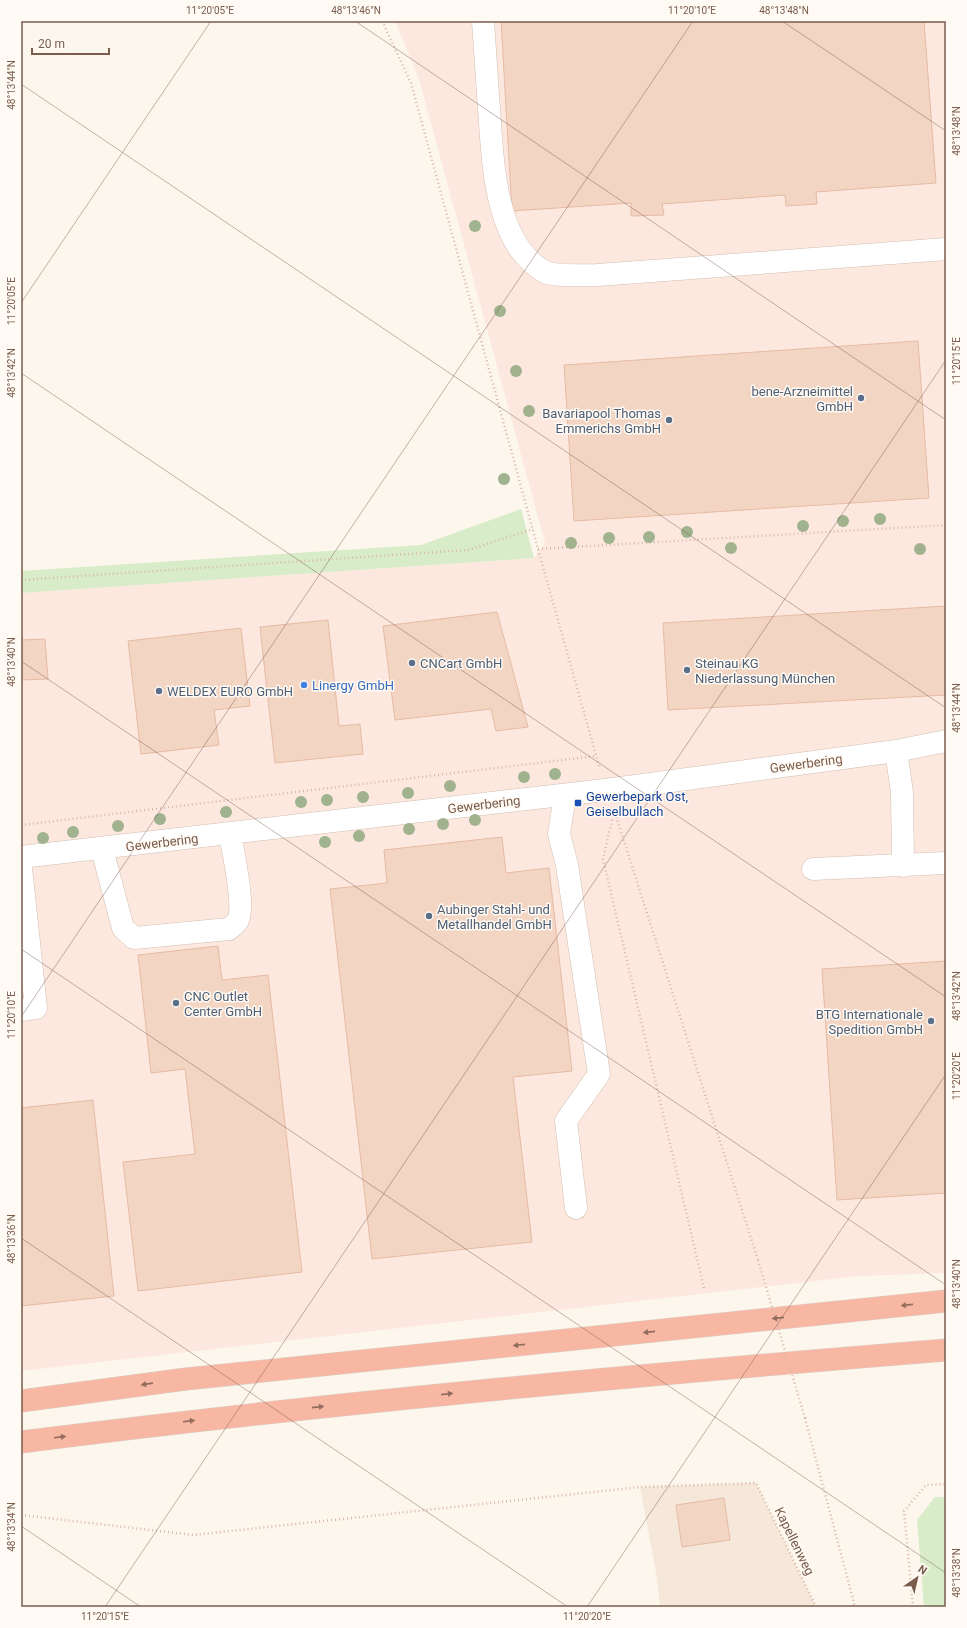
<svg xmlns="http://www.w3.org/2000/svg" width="967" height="1628" viewBox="0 0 967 1628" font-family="Roboto,sans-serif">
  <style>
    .residential { fill: #f5e8da }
    .commercial { fill: #fde8e0 }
    .green { fill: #d8ecc9 }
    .building { fill: #f3d5c3; stroke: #e6bba3 }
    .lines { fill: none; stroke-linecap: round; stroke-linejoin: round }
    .minor-casing { stroke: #d1beb0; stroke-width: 23 }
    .highway-casing { stroke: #dad1cd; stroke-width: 23 }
    .path { stroke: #d9b8a5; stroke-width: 2.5; stroke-dasharray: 1 3; stroke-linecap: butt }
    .minor { stroke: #fff; stroke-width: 22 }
    .highway { stroke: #f7b7a3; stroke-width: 22 }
    .path-bridge { stroke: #d9b8a5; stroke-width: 2.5; stroke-dasharray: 1 3; stroke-linecap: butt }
    .tree { fill: #a0b28e }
    .oneway { fill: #936e5e }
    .ticks { fill: none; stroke: #7a5c4d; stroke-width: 1; stroke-opacity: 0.45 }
    .service-dot { fill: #5c6f8a; stroke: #fffaf3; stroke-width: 1.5 }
    .shop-dot { fill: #3f7fe0; stroke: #fffaf3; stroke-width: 1.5 }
    .transit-dot { fill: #1a4fb4; stroke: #fffaf3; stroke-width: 1.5 }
    .labels { text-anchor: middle; stroke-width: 3; stroke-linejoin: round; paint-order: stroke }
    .service-label { font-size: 13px; fill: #4e5e75; stroke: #fffaf3; text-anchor: start }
    .shop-label { font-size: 13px; fill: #366cbe; stroke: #fffaf3; text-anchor: start }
    .street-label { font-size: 13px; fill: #7a5c4d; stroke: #fffaf3 }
    .transit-label { font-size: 13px; fill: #164399; stroke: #fffaf3; text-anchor: start }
    .neatline { fill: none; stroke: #7a5c4d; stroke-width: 1.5 }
    .ticks-label { font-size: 10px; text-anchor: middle; fill: #7a5c4d }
  </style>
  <rect width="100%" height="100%" fill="#fdf6ec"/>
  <path class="residential" d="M756,1483L816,1607H660L657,1578L640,1487Z"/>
  <path class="commercial" d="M395,21H946V1273L859,1276L21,1371V593L534,558L545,543L419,79Z"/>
  <path class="green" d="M521,509L534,558L21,593V571L421,545Z
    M935,1497H946V1607H924L917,1520Z"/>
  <path class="building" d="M501,21H924L936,183L816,192L817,204L786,206L785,195L662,204L664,215L631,216V203L512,211Z
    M918,341L929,498L574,521L564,365Z
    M946,606V695L668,710L663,623Z
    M497,612L528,727L496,731L491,709L395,720L383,626Z
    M328,620L339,726L360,724L363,754L275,763L260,627Z
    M241,628L250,706L214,710L219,745L141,754L128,641Z
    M45,639L48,679L21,680V640Z
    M502,837L506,873L549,868L572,1071L513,1077L532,1242L372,1259L330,889L387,883L384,850Z
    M218,946L222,980L268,975L302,1272L138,1291L123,1162L195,1154L185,1069L151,1073L138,955Z
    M946,961V1193L837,1200L822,969Z
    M93,1100L114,1296L21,1306V1108Z
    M724,1498L730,1540L682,1547L676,1505Z"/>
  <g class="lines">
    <g class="minor-casing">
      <path id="minor" d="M483,21C485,50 487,80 489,109C493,161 494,241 543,271C553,277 585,275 598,275L946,249
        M896,751L902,792L903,866
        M565,795L559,834L567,865L599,1074L566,1121L576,1208
        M102,849L123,928L134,938L229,929C231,927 236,924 238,920C245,906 233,851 230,834
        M21,857L605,790L896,751L946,741
        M21,868L36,1008L21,1010
        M813,869L946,863"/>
    </g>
    <g class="highway-casing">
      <path id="highway" d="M21,1401L186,1379L946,1301
        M21,1442C328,1403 637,1375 946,1350"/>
    </g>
    <path class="path" d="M382,21L411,83L538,549L599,766
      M538,549L946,525
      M21,580L468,550L533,529
      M614,812L603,859L704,1288
      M615,813L758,1260
      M21,825L596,756
      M805,1418L855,1607
      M21,1515L193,1535L640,1487L756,1483L816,1607
      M913,1607L904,1511L926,1485L946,1484"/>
    <use href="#minor" class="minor"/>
    <use href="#highway" class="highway"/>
    <path class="path-bridge" d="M758,1260L805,1418"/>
  </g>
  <g class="tree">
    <circle cx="475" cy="226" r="6"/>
    <circle cx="500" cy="311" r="6"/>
    <circle cx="516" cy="371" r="6"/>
    <circle cx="529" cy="411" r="6"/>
    <circle cx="504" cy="479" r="6"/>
    <circle cx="880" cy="519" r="6"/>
    <circle cx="843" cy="521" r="6"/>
    <circle cx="803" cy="526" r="6"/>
    <circle cx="687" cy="532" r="6"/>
    <circle cx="649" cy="537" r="6"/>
    <circle cx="609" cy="538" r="6"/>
    <circle cx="571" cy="543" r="6"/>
    <circle cx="731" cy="548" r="6"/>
    <circle cx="920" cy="549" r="6"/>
    <circle cx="555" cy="774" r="6"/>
    <circle cx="524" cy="777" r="6"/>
    <circle cx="450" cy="786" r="6"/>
    <circle cx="408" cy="793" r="6"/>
    <circle cx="363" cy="797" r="6"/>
    <circle cx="327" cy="800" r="6"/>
    <circle cx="301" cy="802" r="6"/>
    <circle cx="226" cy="812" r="6"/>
    <circle cx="160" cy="819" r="6"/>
    <circle cx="475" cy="820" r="6"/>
    <circle cx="443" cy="824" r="6"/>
    <circle cx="118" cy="826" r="6"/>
    <circle cx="409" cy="829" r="6"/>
    <circle cx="73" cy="832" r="6"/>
    <circle cx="359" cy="836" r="6"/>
    <circle cx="43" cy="838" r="6"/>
    <circle cx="325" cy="842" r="6"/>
  </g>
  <defs><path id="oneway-solid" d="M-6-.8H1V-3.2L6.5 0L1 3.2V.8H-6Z"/></defs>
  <g class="oneway">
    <use href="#oneway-solid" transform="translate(907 1305) rotate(174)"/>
    <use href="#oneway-solid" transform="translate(778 1318) rotate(174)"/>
    <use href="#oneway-solid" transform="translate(649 1332) rotate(174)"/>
    <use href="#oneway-solid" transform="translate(519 1345) rotate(174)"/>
    <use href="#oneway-solid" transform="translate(147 1384) rotate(172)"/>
    <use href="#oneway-solid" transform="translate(447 1394) rotate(-6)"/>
    <use href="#oneway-solid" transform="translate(318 1407) rotate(-6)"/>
    <use href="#oneway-solid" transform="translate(189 1421) rotate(-7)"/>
    <use href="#oneway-solid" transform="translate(60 1437) rotate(-7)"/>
  </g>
  <path class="ticks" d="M355,21L946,420M782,21L946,131M21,84L946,708M21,303L211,21M21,373L946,997M21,661L946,1285M21,949L946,1573M21,1017L693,21M21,1238L568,1607M21,1526L141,1607M105,1607L946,360M587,1607L946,1074"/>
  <g class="service-dot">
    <circle cx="861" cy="398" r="4"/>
    <circle cx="669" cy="420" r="4"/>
    <circle cx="412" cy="663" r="4"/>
    <circle cx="687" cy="670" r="4"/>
    <circle cx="159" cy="691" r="4"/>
    <circle cx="429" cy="916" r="4"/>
    <circle cx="176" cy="1003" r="4"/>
    <circle cx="931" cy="1021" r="4"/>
  </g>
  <circle class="shop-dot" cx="304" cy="685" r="4"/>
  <rect class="transit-dot" x="574" y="799" width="8" height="8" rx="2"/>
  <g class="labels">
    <g class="service-label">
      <text x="853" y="396" text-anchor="end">bene-Arzneimittel<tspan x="853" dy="15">GmbH</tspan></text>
      <text x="661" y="418" text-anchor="end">Bavariapool Thomas<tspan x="661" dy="15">Emmerichs GmbH</tspan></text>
      <text x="420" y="668">CNCart GmbH</text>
      <text x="695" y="668">Steinau KG<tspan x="695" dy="15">Niederlassung München</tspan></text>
      <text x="167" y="696">WELDEX EURO GmbH</text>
      <text x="437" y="914">Aubinger Stahl- und<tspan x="437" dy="15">Metallhandel GmbH</tspan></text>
      <text x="184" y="1001">CNC Outlet<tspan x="184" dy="15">Center GmbH</tspan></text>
      <text x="923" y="1019" text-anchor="end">BTG Internationale<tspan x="923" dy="15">Spedition GmbH</tspan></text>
    </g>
    <g class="shop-label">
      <text x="312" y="690">Linergy GmbH</text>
    </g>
    <g class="street-label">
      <text transform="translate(806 763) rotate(-8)" y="5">Gewerbering</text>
      <text transform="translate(484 804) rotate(-7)" y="5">Gewerbering</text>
      <text transform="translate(162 842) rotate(-7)" y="5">Gewerbering</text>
      <text transform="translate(795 1541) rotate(64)" y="5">Kapellenweg</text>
    </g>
    <g class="transit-label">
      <text x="586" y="801">Gewerbepark Ost,<tspan x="586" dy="15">Geiselbullach</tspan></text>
    </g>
  </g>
  <rect width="967" height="1628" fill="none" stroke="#fffaf3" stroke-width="44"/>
  <g transform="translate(917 1578) rotate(34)" stroke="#fffaf3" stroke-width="3" paint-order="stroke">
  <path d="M0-3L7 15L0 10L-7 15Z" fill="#7a5c4d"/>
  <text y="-6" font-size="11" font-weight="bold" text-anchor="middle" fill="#7a5c4d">N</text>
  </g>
  <path d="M32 48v6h77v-6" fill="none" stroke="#7a5c4d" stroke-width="2"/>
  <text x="38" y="48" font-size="12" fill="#7a5c4d" stroke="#fffaf3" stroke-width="3" paint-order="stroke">20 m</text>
  <rect x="22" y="22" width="923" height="1584" class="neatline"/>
  <g class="ticks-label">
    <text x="210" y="14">11°20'05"E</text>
    <text x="356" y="14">48°13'46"N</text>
    <text x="692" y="14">11°20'10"E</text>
    <text x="784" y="14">48°13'48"N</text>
    <text transform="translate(11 85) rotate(-90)" y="4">48°13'44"N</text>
    <text transform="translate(956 131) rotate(-90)" y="4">48°13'48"N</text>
    <text transform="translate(11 301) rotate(-90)" y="4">11°20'05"E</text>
    <text transform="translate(956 361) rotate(-90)" y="4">11°20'15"E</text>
    <text transform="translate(11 373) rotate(-90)" y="4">48°13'42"N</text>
    <text transform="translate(11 662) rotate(-90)" y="4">48°13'40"N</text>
    <text transform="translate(956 708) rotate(-90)" y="4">48°13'44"N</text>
    <text transform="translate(956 996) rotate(-90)" y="4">48°13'42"N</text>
    <text transform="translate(11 1015) rotate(-90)" y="4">11°20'10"E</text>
    <text transform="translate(956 1076) rotate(-90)" y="4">11°20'20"E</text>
    <text transform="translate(11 1239) rotate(-90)" y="4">48°13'36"N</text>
    <text transform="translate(956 1284) rotate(-90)" y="4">48°13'40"N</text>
    <text transform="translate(11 1527) rotate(-90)" y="4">48°13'34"N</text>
    <text transform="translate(956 1573) rotate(-90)" y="4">48°13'38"N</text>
    <text x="105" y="1620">11°20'15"E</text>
    <text x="587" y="1620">11°20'20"E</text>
  </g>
</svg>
